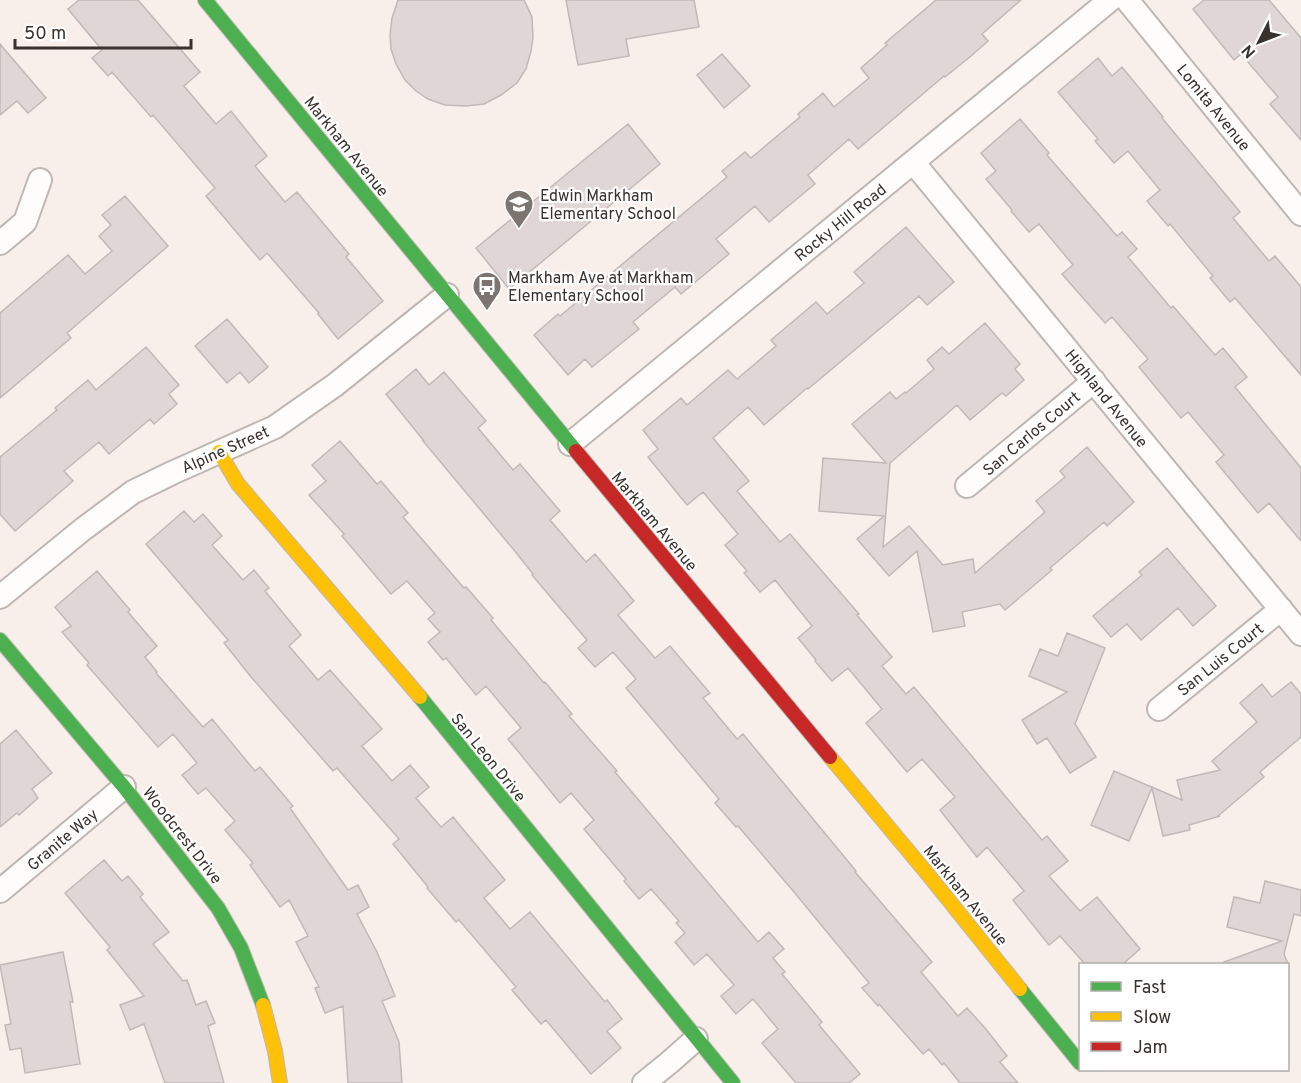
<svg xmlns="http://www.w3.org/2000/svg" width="1301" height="1083" viewBox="0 0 1301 1083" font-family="Overpass,sans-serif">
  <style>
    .building { fill: #e1d6d6; stroke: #c0b9b8; stroke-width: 1.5 }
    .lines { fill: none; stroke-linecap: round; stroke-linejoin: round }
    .street-casing { stroke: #bfb7b3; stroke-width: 26 }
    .fast-casing { stroke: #bfb7b3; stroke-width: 16 }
    .slow-casing { stroke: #bfb7b3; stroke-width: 16 }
    .jam-casing { stroke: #bfb7b3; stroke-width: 16 }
    .street { stroke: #fefdfc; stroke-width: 22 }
    .fast { stroke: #4caf50; stroke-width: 14 }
    .slow { stroke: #ffc107; stroke-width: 14 }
    .jam { stroke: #c62828; stroke-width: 14 }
    .labels { text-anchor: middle; stroke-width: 4.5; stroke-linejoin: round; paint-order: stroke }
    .street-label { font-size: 16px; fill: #39312d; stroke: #fff }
    .poi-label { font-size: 16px; fill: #39312d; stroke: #fff; text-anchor: start }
  </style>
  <rect width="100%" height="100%" fill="#f8efeb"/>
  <path class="building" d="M79,0H138L200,72L184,86L216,124L231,111L267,156L255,166L285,202L297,192L349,254L346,257L383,301L338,339L318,314L319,313L267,253L260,260L206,196L215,188L153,115L151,117L112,72L108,76L92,58L102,50L68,9Z
    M398,0H524L532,17L533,37L531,51L526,69L517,83L501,95L484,104L466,106L445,105L428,99L416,91L405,80L396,64L391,49L390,35L392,18Z
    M566,0H694L699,27L626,39L629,56L578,65Z
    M936,0H1021L982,34L988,41L971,56L945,77L944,76L858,149L849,139L808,175L815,184L769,222L755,206L716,239L729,254L681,294L675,287L633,322L639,329L592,367L585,359L568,375L534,335L558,314L560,316L727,177L722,171L745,152L751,158L800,117L798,114L823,93L834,107L869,78L861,68L887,45L885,43Z
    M1204,0H1269L1301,38V140L1270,104L1278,97L1241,54L1234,60L1193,9Z
    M0,44L46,98L28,113L17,101L0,115Z
    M722,54L750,86L724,108L697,75Z
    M1098,58L1112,76L1122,67L1163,117L1162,118L1240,212L1233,218L1269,261L1275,256L1301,287V375L1235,298L1230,302L1210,278L1213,276L1170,224L1168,226L1147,201L1160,190L1128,151L1114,163L1095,141L1098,139L1058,92Z
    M1020,119L1049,153L1047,155L1117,236L1122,232L1137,249L1128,257L1171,308L1173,306L1215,355L1223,348L1247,377L1235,387L1301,468V541L1269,503L1258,513L1216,462L1224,455L1188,412L1181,418L1139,367L1148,359L1112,317L1105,323L1062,274L1073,265L1039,224L1029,232L1011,211L1012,210L986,179L996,171L981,153Z
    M628,124L660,164L509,289L476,248Z
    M125,196L168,246L67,333L71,338L0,398V313L68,255L85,274L112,251L99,236L111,225L102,215Z
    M906,227L954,282L927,305L919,296L808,389L807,388L764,425L748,407L713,438L749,481L737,491L780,542L790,534L859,614L857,615L892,657L882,666L906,694L914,687L1042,840L1047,836L1068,861L1049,876L1080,911L1097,897L1140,949L1123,964H1085L1060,936L1049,945L1013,900L1024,891L987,847L977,857L940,810L955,797L922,759L907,772L866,723L882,709L848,668L832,681L815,661L816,660L798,638L812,626L775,580L760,592L744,573L747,571L725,545L738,534L703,492L687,505L648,457L658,449L643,430L681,398L687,405L728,370L737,379L776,346L771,340L816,302L827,314L864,283L854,272Z
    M227,319L268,367L249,383L240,372L227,383L195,346Z
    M985,323L1020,364L1015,369L1024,380L1006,396L1002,393L970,420L957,405L890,463L883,547L909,526L943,565L973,559L975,573L1045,512L1036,501L1065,477L1060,471L1087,447L1134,502L1107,526L1104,522L1050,568L1052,570L1005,610L1000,604L962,612L965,626L933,632L917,551L889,576L857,539L884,516L819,511L823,458L886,463L852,424L890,392L896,399L905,392L906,393L934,369L927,360L942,347L949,354Z
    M146,347L179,385L169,394L177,404L154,424L150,419L109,454L99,442L64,471L73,481L15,531L0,514V457L57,410L55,408L88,380L96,390Z
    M416,369L429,385L444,372L486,421L478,428L513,470L520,464L560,511L550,520L586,562L595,554L634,601L618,615L655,658L670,646L686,665L710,693L703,698L737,739L743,734L856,871L855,872L932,962L921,972L958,1016L967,1008L985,1028L1007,1056L1000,1062L1018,1083H960L944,1063L942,1065L929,1049L923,1054L879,1004L878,1006L862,988L869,983L794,892L738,826L736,827L715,803L719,799L626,688L636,679L613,652L595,667L578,648L587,640L532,575L533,574L514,550L423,441H424L386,394Z
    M340,441L377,484L381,481L408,513L403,517L464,588L466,587L493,618L491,620L544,683L545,682L572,714L569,716L617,771L615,772L758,942L769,932L784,949L773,958L785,972L782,974L822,1022L819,1025L860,1074L849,1083H796L762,1043L778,1029L753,999L736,1014L721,996L734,985L707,954L694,965L675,942L685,933L676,923L679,921L651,889L639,899L624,881L626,879L584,829L594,820L571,793L560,803L508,739L521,728L486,686L476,695L446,658L443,660L428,642L440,632L428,619L435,613L407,581L391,594L342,536L344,534L309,495L326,481L312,465Z
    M184,511L194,522L203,514L222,536L212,545L243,580L254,570L269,588L265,591L301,635L289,646L318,680L330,670L382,729L362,746L392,781L410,765L429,787L416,798L441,827L453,817L505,880L484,898L510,929L530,912L605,1002L607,1000L622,1019L607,1031L621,1048L591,1074L546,1020L541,1024L512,990L516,987L459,920L456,922L427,888L428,887L393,844L399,839L337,768L333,771L251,677L224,643L228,640L146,544Z
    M1167,548L1216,606L1193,626L1178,608L1141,640L1127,624L1111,637L1093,616L1142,575L1139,572Z
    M97,571L130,610L128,612L157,646L145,657L157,672L156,673L203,727L212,719L255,771L260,767L293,806L290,808L348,890L358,885L369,907L357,914L377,952L395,996L382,1001L399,1042L402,1083H348L343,1006L325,1013L315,988L319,987L296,942L308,936L289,900L280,907L250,865L253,863L225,830L235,821L206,788L198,794L182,775L197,763L173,734L158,747L87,665L89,663L62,632L71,626L55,607Z
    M1067,633L1105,648L1075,724L1096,757L1070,773L1047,738L1037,744L1022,720L1067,692L1029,676L1040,649L1058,656Z
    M1291,682L1301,694V737L1260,772L1264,777L1218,816H1220L1189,825L1190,830L1163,836L1152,788L1129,841L1091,825L1114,771L1182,800L1177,780L1220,770L1212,761L1257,722L1240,703L1262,684L1272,697Z
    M16,730L52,773L32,789L38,798L19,815L17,813L0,827V744Z
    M104,860L122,881L128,876L143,894L140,897L169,932L153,944L183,981L187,980L196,1005L206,1001L215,1023L208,1026L224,1083H165L144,1024L130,1030L120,1005L144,996L107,950L110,947L65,893Z
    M1265,881L1301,890V916L1294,914L1284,954L1288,964H1224V962L1282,941L1227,927L1234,897L1260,903Z
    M63,952L73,1002H70L80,1064L25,1073L21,1048L10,1050L5,1025L11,1024L0,965Z"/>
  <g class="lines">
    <g class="street-casing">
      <path id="street" d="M1127,0L1301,214
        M913,162L1301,634
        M0,243L25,222L40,180
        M570,444L1110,0
        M967,486L1094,381
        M0,597L82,530L133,492L172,473L275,427L335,385L447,295
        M1159,709L1281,609
        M0,891L124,787
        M644,1083L670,1062L696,1039"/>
    </g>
    <g class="fast-casing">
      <path id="fast" d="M205,0L576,451
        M0,640L124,787L218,908L241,948L263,1005
        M420,697L733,1083
        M1020,989L1080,1063"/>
    </g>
    <g class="slow-casing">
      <path id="slow" d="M219,452L238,484L420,697
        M830,757L930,877L1020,989
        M263,1005L275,1051L280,1083"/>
    </g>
    <g class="jam-casing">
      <path id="jam" d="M576,451L830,757"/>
    </g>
    <use href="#street" class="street"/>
    <use href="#fast" class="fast"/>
    <use href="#slow" class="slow"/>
    <use href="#jam" class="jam"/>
  </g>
  <defs>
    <g id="school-pin" transform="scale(1.5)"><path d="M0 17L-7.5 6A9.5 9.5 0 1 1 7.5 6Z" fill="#7c7470" stroke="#fff"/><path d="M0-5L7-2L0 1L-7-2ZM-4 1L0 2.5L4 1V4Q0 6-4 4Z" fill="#fff"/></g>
    <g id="bus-pin" transform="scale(1.5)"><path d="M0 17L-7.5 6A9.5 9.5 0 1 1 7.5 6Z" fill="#7c7470" stroke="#fff"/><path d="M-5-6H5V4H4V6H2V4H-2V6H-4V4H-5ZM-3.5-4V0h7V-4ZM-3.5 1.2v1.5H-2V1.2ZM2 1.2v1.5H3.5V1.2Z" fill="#fff"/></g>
  </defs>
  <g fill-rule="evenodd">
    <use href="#school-pin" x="519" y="204"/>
    <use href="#bus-pin" x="487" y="286"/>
  </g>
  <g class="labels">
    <g class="street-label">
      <text transform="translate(1214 107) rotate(51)" y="6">Lomita Avenue</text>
      <text transform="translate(347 146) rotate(51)" y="6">Markham Avenue</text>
      <text transform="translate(840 222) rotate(-39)" y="6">Rocky Hill Road</text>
      <text transform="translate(1107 398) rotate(51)" y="6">Highland Avenue</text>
      <text transform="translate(1031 433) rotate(-40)" y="6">San Carlos Court</text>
      <text transform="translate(225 449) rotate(-24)" y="6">Alpine Street</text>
      <text transform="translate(655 521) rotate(50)" y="6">Markham Avenue</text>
      <text transform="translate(1220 659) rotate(-39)" y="6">San Luis Court</text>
      <text transform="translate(489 757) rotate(51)" y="6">San Leon Drive</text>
      <text transform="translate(183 835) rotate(52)" y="6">Woodcrest Drive</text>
      <text transform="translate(62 839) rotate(-40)" y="6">Granite Way</text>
      <text transform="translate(966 895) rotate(51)" y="6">Markham Avenue</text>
    </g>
    <g class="poi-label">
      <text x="540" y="201">Edwin Markham<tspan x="540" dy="18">Elementary School</tspan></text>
      <text x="508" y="283">Markham Ave at Markham<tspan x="508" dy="18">Elementary School</tspan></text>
    </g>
  </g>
  <rect x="1079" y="963" width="210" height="108" fill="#ffffff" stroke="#b0adab" stroke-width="1.5"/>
  <rect x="1091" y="982" width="30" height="9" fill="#4caf50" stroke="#b0adab" stroke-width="1.5"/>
  <text x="1133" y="993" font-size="18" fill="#39312d">Fast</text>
  <rect x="1091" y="1012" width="30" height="9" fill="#ffc107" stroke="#b0adab" stroke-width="1.5"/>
  <text x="1133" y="1023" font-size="18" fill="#39312d">Slow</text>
  <rect x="1091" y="1042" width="30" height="9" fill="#c62828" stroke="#b0adab" stroke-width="1.5"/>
  <text x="1133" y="1053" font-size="18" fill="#39312d">Jam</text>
  <g transform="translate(1259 42) rotate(228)" stroke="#ffffff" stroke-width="4.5" paint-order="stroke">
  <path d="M0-4.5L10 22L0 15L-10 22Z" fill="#39312d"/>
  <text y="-9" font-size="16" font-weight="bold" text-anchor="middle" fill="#39312d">N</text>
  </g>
  <path d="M15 39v9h176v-9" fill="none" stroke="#39312d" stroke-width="3"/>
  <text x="24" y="39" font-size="18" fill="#39312d" stroke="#ffffff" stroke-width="4.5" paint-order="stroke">50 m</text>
</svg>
